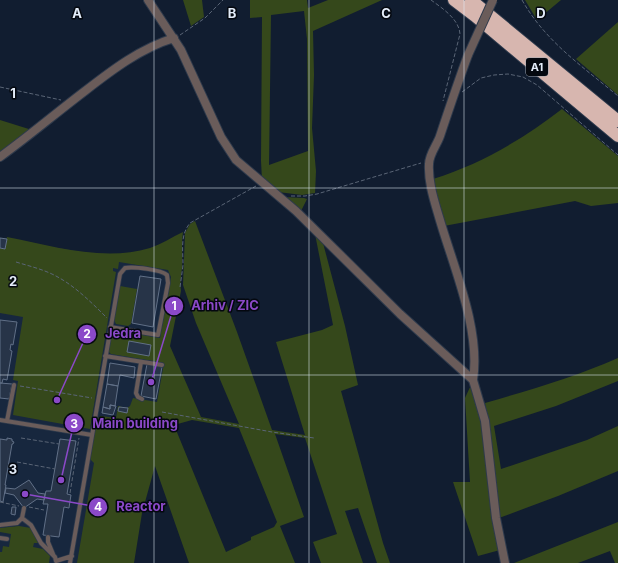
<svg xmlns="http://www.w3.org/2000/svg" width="618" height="563" viewBox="0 0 618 563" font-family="Inter,sans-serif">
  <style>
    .built { fill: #17273e }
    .green { fill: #35481b; fill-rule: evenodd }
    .building { fill: #273448; stroke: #617087 }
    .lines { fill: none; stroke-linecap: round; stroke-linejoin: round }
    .lane-casing { stroke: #2e3a4c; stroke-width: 5.5 }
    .street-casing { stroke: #2e3a4c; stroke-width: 10 }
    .highway-casing { stroke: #2e3a4c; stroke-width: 14 }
    .path { stroke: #5a6576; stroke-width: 1; stroke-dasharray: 4 2; stroke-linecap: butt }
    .lane { stroke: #6a5c5a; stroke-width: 4 }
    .street { stroke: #6a5c5a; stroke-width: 8 }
    .highway { stroke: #d7b6af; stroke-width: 12 }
    .street-bridge-casing { stroke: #2e3a4c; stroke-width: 10; stroke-linecap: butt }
    .street-bridge { stroke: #6a5c5a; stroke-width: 8 }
    .grid { fill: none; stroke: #e3ecf9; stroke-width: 1; stroke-opacity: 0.55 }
    .labels { text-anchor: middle; stroke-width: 3; stroke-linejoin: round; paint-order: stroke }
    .shield { fill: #04080f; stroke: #a0a8b3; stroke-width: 1 }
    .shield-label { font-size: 11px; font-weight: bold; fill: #e3ecf9 }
    .grid-label { font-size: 13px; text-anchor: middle; font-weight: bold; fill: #e3ecf9; stroke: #04080f; stroke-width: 3; stroke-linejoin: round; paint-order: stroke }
    .leader { fill: none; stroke: #8b49c8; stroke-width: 1.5 }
    .callout-dot { fill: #8b49c8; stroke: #04080f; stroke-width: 1.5 }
    .mark-label { font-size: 12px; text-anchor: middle; font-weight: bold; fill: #fff }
    .callout-label { font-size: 13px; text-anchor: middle; font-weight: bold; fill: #8b49c8; stroke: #04080f; stroke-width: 3; stroke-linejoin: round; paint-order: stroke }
  </style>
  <rect width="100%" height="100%" fill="#111d30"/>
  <path class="built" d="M0,238L181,269L132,563H0Z"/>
  <path class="green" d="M183,0H202L204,17L191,26Z
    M250,0H307L308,8L328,0H382L313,31L314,75L312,128L316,171L315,193L302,195L278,192L262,180L261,161L262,17L250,18ZM304,11L307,39L308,151L269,165L271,15Z
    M525,0H561L537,20Z
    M618,22V95L576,59Z
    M562,109L618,156V203L591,206L575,201L444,226L433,179C481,164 523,139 562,109Z
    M0,120L32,130L0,156Z
    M283,197L304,198L307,199L300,213Z
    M195,221L237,332L272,430L305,435L276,342L322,330L333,325L315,234L323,243L345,326L358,385L341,391L383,543L390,563H377L358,508L345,511L363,563H321L313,542L337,534L305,438L275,434L304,517L280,526L295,563H189L155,466L142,513L134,563H77L94,463L89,458L96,419L101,416L116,418L118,406L127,408L130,406L133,398L157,402L164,363L111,354L108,351L112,332L115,330L160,338L171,277L168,270L119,262L118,269L113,268V271L116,272L90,429L13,415L18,381L13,380L23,317L0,313V248L5,249L7,237C53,246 104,262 150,248C162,244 172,237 183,232C181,244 183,256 182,268C181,276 180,283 181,291L170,346L201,417L239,424L196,323L183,285L185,233L190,224ZM192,420L239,428L277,522L274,527L251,537V540L226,552L174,425Z
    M120,286L137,289L131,324L128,326L116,324L114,320Z
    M618,358V381L556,406L494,426L501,469L587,440L618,426V471L558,496L499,518L488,421L485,403C530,390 575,377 618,358Z
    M471,385L480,411L500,550L478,556L453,482H470L465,398Z
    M618,522V563H615L610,551L578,563H514Z
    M19,526L31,528L38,543H34L33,547L43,549L50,556L49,563H0V552H2L3,546L9,547L11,534L0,532V528Z"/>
  <path class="building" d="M0,238L7,239L5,249L0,248Z
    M140,276L161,279L153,327L132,323Z
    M0,320L17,322L13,345L11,344L10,350L12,351L7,380L3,379L2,383H0Z
    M129,341L151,345L149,356L127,352Z
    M110,363L135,367L134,378L120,375L118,386L107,384Z
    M147,364L162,367L156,399L141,396Z
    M0,383L12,384L9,399L0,398Z
    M107,384L118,386L115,406L110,405V409L103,407Z
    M110,405L116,406L113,415L102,413L103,407L110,409Z
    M119,407L128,408L127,413L118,411Z
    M7,438L12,439V441L14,442L13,444H12L5,485H6L3,502L0,501V439L7,440Z
    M60,439L76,441L67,494L71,495L70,501L69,508L64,507L59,537L43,535L48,504H43L46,491H51Z
    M29,480L38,493L45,494L44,500L37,499L24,508L14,495L5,493L6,488L15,489Z
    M12,507H16L15,515L11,514Z"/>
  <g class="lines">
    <g class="lane-casing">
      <path id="lane" d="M105,356L162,365
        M141,362L136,393L138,397L142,399
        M0,420L92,435
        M7,421L14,385
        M22,518L24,508
        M0,525L17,523L22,518L31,525L41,543L55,557L56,561L72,556
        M48,537V542L53,554
        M0,538L7,539
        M70,563L120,274L125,268C133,266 162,270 167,275L168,283L158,335L110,327"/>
    </g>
    <g class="street-casing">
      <path id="street" d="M148,0L181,50L221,137L236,160L296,211L400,314L473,380L485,421L496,518L505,563
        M468,55C458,82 449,109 440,136C437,145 429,154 429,164C428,182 434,200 439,217C453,266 481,329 473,380
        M0,157C29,136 56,113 85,91C112,70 141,48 174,38"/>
    </g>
    <g class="highway-casing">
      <path id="highway" d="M454,0L475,16L618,136
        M471,0L618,121"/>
    </g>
    <path class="path" d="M431,0C442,8 459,19 460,34L443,101
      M522,0C545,41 583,67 618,96
      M180,35L205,18L223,0
      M0,87L61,100
      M462,92L481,78L494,75L508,74L523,77L537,85L618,155
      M291,196H305L317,194L421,163
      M16,262C29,266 42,269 54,275C74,285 91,302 107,318
      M180,287C181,280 182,273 183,265C183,250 180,235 190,223L256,186
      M20,386L92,398
      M162,412L272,432L314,438
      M21,438L59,444
      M17,462L55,469
      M70,493L79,438
      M0,502L19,506
      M29,507L44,510"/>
    <use href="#lane" class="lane"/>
    <use href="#street" class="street"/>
    <use href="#highway" class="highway"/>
    <g class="street-bridge-casing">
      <path id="street-bridge" d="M468,55L493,0"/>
    </g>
    <use href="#street-bridge" class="street-bridge"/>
  </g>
  <path class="grid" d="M154,0V563M309,0V563M464,0V563M0,188H618M0,375H618"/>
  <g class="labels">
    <rect class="shield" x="526" y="58" width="22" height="18" rx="3"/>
    <g class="shield-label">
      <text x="537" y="71">A1</text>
    </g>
  </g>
  <g class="grid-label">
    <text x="77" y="18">A</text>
    <text x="232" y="18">B</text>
    <text x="386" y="18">C</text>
    <text x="541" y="18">D</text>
    <text x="13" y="98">1</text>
    <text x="13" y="286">2</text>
    <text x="13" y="474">3</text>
  </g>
  <path class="leader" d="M151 382L174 306M57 400L87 334M61 480L74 423M25 494L98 507"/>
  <g class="callout-dot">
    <circle cx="151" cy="382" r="4"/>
    <circle cx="57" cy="400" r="4"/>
    <circle cx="61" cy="480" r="4"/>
    <circle cx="25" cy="494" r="4"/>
    <circle cx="174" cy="306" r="10"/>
    <circle cx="87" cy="334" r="10"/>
    <circle cx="74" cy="423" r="10"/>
    <circle cx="98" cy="507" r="10"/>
  </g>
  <g class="mark-label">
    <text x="174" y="310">1</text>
    <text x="87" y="338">2</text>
    <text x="74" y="428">3</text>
    <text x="98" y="511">4</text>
  </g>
  <g class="callout-label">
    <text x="225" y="310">Arhiv / ZIC</text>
    <text x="123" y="338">Jedra</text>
    <text x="135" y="428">Main building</text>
    <text x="141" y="511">Reactor</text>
  </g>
</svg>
